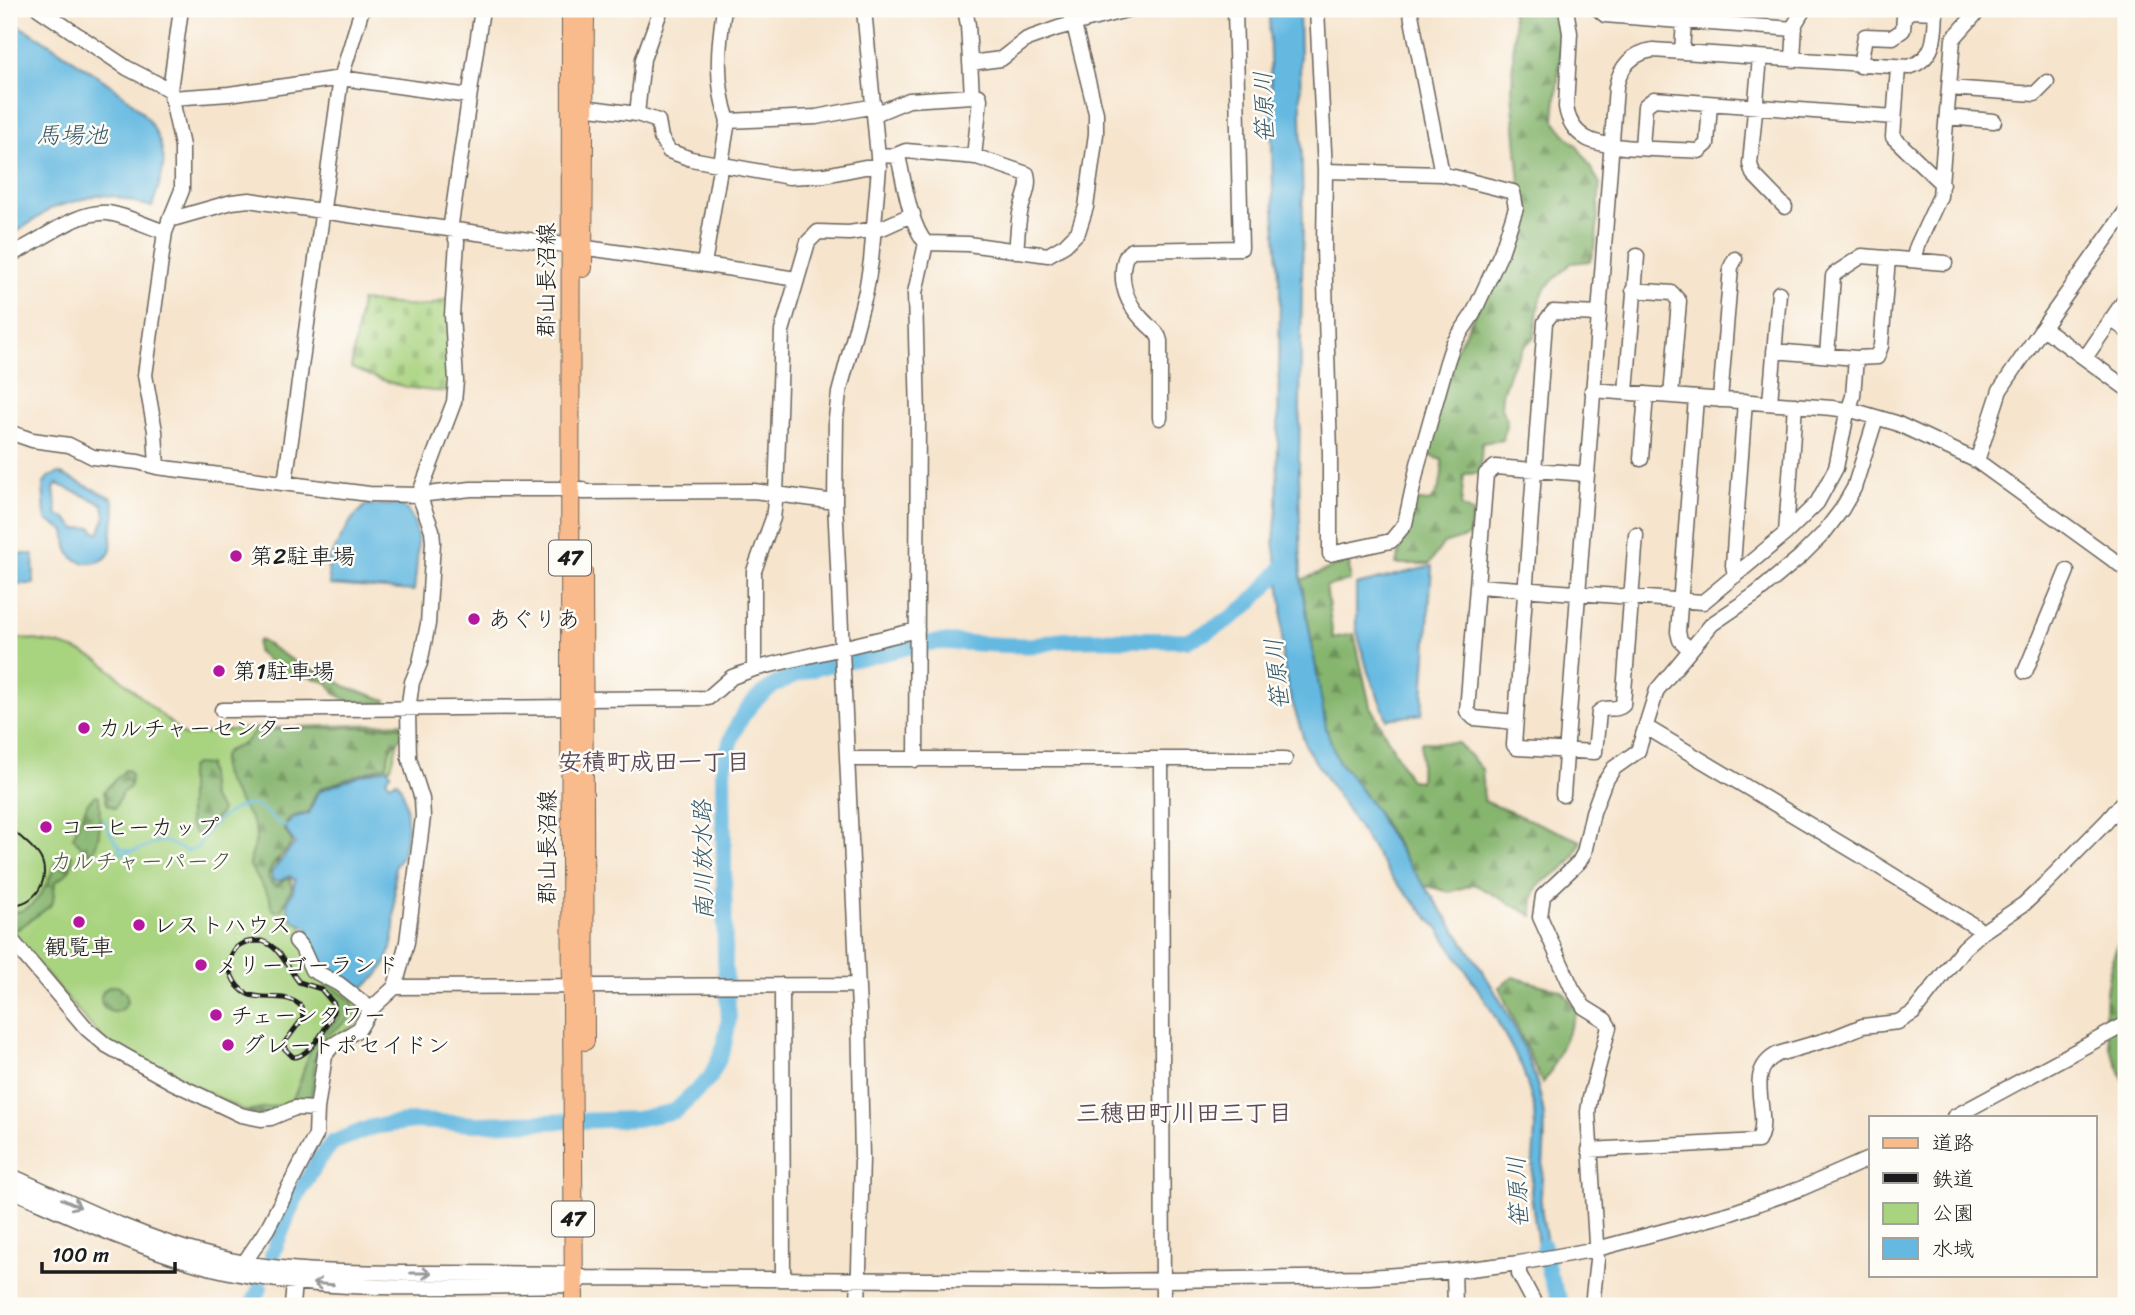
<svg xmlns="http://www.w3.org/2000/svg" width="2135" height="1315" viewBox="0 0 2135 1315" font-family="Sriracha,'Klee One',sans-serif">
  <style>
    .green { fill: #a8d37f; stroke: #62784e; stroke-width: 2 }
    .forest { fill: url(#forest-firs); stroke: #516845; stroke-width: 2 }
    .cemetery { fill: url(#cemetery-stones); stroke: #62784e; stroke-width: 2 }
    .water { fill: #65b9e1; stroke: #406a7e; stroke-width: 2; fill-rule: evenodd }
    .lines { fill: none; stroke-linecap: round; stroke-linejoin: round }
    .stream { stroke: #65b9e1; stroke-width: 2.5 }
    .river { stroke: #65b9e1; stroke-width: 16 }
    .minor-casing { stroke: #68625a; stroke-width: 17 }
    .major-casing { stroke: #68625a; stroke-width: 20 }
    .minor { stroke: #fff; stroke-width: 14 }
    .major { stroke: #fabb8c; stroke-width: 18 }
    .tram { stroke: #1c1c1c; stroke-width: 2 }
    .rail-casing { stroke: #1c1c1c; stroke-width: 5 }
    .rail { stroke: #fdfcf7; stroke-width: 2.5; stroke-dasharray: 8; stroke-linecap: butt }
    .oneway { stroke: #999 }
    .poi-dot { fill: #b5179e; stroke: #fdfcf7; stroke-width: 2.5 }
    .labels { text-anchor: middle; stroke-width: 5; stroke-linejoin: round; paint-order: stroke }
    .shield { fill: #fdfcf7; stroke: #605f5e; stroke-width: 2 }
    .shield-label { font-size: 21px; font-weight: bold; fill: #1c1c1c }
    .street-label { font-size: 23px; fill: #1c1c1c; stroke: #fdfcf7 }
    .poi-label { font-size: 23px; fill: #1c1c1c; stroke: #fdfcf7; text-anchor: start }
    .park-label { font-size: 23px; fill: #4d5c3f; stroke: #fdfcf7 }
    .water-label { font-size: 24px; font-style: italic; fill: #395b6b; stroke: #fdfcf7 }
    .neighbourhood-label { font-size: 24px; font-weight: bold; fill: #5d4a58; stroke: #fdfcf7 }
  </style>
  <defs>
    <pattern id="forest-firs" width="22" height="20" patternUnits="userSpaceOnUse" patternTransform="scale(1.75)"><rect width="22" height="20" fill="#86b56e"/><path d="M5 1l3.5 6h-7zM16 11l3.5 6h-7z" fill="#6d925a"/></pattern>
    <pattern id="cemetery-stones" width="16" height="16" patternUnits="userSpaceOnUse" patternTransform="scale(1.75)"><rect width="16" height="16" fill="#a8d37f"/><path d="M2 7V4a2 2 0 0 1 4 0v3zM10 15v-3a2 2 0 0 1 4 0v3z" fill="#90b56d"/></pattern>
  </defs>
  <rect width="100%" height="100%" fill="#fdfcf7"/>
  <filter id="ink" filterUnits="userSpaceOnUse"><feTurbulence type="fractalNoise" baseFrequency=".0143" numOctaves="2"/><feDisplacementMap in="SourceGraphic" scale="14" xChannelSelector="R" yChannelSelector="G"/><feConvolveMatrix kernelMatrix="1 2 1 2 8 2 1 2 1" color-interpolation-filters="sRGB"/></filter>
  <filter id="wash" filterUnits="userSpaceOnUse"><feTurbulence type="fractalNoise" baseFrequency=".00686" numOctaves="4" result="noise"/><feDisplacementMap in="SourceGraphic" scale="28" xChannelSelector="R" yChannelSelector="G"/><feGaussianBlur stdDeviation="1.57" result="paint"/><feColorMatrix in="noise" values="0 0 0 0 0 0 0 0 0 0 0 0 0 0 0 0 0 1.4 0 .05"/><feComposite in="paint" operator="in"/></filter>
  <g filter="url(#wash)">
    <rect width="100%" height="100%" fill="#f6e4cc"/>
    <path class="green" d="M9,638C42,639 74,645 103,663L185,736L239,729L403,723L391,767L321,794L292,824L273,875L294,895L303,934L372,1001L359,1022L335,1038L314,1104L257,1117L106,1043L9,932Z"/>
    <path class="forest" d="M1511,9H1558L1563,29L1554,118C1559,131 1571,138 1579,149C1587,159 1592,172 1600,183L1596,243L1590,261L1571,263L1545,288L1539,303L1534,337L1524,347L1511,368L1502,394L1501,408L1507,420L1503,440L1482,443L1480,473L1464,474L1461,506L1473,513L1469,536L1443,544L1429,564H1396L1414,500L1429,502C1441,493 1443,474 1442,460L1425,454L1452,358L1508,248L1522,238L1530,208L1522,205L1512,93L1514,26Z
      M1349,561L1350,581L1326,586L1333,638L1354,634L1370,706L1410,780L1420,781L1421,742L1458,743L1482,769L1484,801L1581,841C1578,847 1575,856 1571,861C1550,885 1529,874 1533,916L1474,884L1450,892L1422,885L1376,811L1348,772L1338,762L1326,728L1301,580Z
      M260,640L302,666L325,674L347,687L386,700L385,704L348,701L336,694L328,683L311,677L273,672L266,659L257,652V643Z
      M399,726L403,728L404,735C390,747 389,747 387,765L322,788L316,793L308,812C298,817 286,814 284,829L292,842C285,856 272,860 268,876L272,884L278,885L287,878L291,879L292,887L281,911H275L271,907L270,898L250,866C249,853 259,845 255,829C250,809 208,773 226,752C230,748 236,748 241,745C247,742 251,735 256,730Z
      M194,764L208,765L211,797L221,810L220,814L200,834H196L189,825V773L190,768Z
      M125,770H128L131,775L130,787L122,793L115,808L107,804L104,791Z
      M96,795L99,796C100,811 102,841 92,852L87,853L73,837L88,802Z
      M67,854L72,855C74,869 66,875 55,882L53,902L49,907L16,930L9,927V912C38,916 49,877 60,856Z
      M2126,925V1086C2121,1074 2115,1062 2111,1050C2098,1009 2108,962 2126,925Z
      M1513,977L1562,991L1578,1010L1549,1075L1542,1083L1499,987Z
      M325,985H330L352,1001L355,1012C345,1027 326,1030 319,1047C312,1063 316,1082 310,1098L263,1115L248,1111C262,1106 279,1109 291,1100C299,1094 305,1060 311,1049C314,1044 317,1039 320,1035C327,1024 339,1025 341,1011L327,992Z
      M101 999a13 13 0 1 1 26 0a13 13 0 1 1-26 0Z"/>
    <path class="cemetery" d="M452,297L453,392C410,391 390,384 351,368L361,301L415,306L431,305Z"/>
    <path class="water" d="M1269,9H1299L1303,219L1299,466L1301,580L1326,728L1338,762L1348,772L1376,811L1387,832C1441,914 1522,1008 1542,1104C1548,1134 1542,1165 1541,1195C1540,1214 1546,1234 1549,1253L1539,1254L1531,1193L1535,1129L1534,1107L1522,1067L1489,1006L1438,928L1392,878L1307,749L1289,692L1282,660V605L1274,541L1277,507L1280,291L1273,195Z
      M9,22C34,32 55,48 78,63C112,86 156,110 163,155C166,171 156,192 152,207L114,196L98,195L52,208L9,237Z
      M59,473L112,498C117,511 114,517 112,530C110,537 113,545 110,552C103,567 76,567 69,552C65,546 67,538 65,531L48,521L45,517L43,485L48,477ZM57,484L103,504L105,516L100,532H95L92,527L76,529L66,518L57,515L54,488Z
      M366,505H401C426,522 416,566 414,591L330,585L327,562L352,519Z
      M9,554H33L34,584H9Z
      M1432,566L1422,714L1387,719L1368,672L1356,627V585Z
      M387,768L391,773L386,779L390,784L397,781C411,800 410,848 395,866C392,902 403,952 374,979C367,984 364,989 355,989L326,969L315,958L308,944L309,929C295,920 289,923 287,903L293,891L295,880L290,876L279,881H273L271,873L295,843L287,832L285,826L295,817L309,814L317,794L322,790L358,776Z"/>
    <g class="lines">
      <path class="stream" d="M103,818C110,833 119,858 140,849C150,846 154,840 166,842C176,844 185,856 196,848C201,844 204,835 208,830C218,819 234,806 249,805C267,805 270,822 285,826
        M119,846V850L123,854L132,851"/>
      <path class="river" d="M1544,1246L1549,1274L1562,1306
        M272,1255L293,1203L318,1161L332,1143L372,1127L414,1121L478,1124L637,1119L675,1111L710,1078L723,1050L729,1019L725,969L723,770C739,680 796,671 874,655C896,651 920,642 942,642C974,642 1006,647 1038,645C1047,644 1056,640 1065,640C1105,638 1147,641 1188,640C1237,621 1258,598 1290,558
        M252,1306L260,1288"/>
    </g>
  </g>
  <g filter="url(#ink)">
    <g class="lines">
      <g class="minor-casing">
        <path id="minor" d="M39,9L127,68L170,90
          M661,9L643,59L637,114L658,121L661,138L669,151L691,159L789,177L825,175L865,167H879
          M965,9L968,25L972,96H979L980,99L974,157
          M1317,9L1325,171L1324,248L1330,454V554L1391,541L1405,524L1418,464L1447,362L1453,344L1473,314L1501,253L1516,208L1513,192L1442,174L1325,171
          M1410,9L1442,174
          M1566,9L1570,33L1566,107C1568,120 1574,131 1586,138C1605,150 1674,149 1699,151L1707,144L1710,104
          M1598,9L1605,15L1667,20
          M1667,9V20L1795,29
          M1682,52L1684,21
          M1760,58L1750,164L1753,174L1785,207
          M1793,60L1795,24L1804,9
          M970,63L1001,59L1027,39L1058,28L1130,9
          M1860,66L1865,36L1893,37L1903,30L1904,16L1911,11L1936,12
          M1898,68L1893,137L1942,184
          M1949,88L2035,94L2047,82
          M171,98L229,94L341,78L469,96
          M575,106L637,114
          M875,114L909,100L972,96
          M1947,117L1994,121
          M728,121L816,117L875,106
          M1642,147L1645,106L1654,99L1894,117
          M879,155L898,156C904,180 910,226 926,243L915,293L918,418L916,760
          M896,155L906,151L977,157L1027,174C1030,186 1025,195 1022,206C1017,220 1018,237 1016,251
          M2126,211L2041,330H2046L2126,388
          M169,220L232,202L249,200C431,229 614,249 796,279
          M926,243L968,244L1048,255L1065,245L1078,232L1086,207L1096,134V113L1070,9
          M9,255C39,244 74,210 108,213C128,216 146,226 165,232
          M1913,260L1917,246L1940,196L1953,39L1980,9
          M704,264L728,121C715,82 718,48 724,9
          M1633,290L1672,293L1679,301L1671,396
          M1598,314L1553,312L1545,322L1514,745L1517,748L1595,752L1599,712C1606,705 1616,712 1623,705L1636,535
          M2111,319L2126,330
          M1774,351L1856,358L1877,357L1881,346L1888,258
          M1827,355L1833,276L1836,273L1862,256L1945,263
          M2085,358L2126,298
          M1592,390L1832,408L1855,411L1896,423L1977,461L2126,569
          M1626,392L1637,256
          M1720,400L1731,267L1735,259
          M1770,403L1779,293
          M1160,418V341C1158,332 1153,330 1147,324C1131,309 1121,292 1123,269C1124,261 1125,255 1132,250L1241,248L1235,9
          M9,432L32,440L69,445L93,457L138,462L157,467L369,494L419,495L471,489H582
          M1641,459L1646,394
          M1977,461L2000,390L2041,330
          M157,467L155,431L145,375L165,232L182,190V146L170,90L181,9
          M285,483L341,78L362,9
          M582,492L754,491L835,502
          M1786,533L1795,405
          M1735,576L1733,565L1745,401
          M1478,586L1703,602L1786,533L1817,503L1836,468L1846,418L1853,396L1856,358
          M1690,650L1680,640L1678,632L1696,398
          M754,669V571L773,518L776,494L782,331L808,242L818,232L849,233L882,228L913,214
          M2025,672L2067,571
          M583,699L708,698L732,677L754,669L917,630
          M222,710L578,707
          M1515,722L1474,718L1467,711L1486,474L1495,467L1587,474
          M1646,727L1870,861L1976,927L1981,933
          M847,759H1285
          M1161,759L1163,1306
          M1563,795L1616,87C1620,67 1632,53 1653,50L1909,67C1937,58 1935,33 1936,9
          M9,937L87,1029L106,1045L127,1057L172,1082L241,1115L261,1119L271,1118L295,1108L317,1109L316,1135L267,1229L244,1263
          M296,941L302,948L312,970L339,984L371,1009
          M782,985L783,1278
          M395,987L858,985
          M317,1109L325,1055L333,1045L359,1029L371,1009L395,987L407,942L423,817L422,799L409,758L408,710L412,682L420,663L428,624L433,542L432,530L419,495L454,402L456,381L452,315L457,242L451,224L482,9
          M1954,1117L2126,1024
          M1589,1150L1758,1141C1773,1113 1741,1073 1778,1054L1833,1038L1863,1026L1898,1022L1913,1013L1964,948L1981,933L2024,904L2043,886L2106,822L2126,799
          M9,1175C72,1203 134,1235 201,1253C275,1274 353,1273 430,1273C478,1273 526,1273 574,1274L585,1278L1105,1281L1369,1277L1454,1271L1519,1263L1597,1249L1731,1213L1800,1189L1871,1158
          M9,1189C71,1216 131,1245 197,1264C315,1297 452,1286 574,1285L581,1280
          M1519,1263V1274L1536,1306
          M1454,1271L1455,1306
          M292,1306L294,1281
          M858,1306L862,1158L859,1010L835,502L836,418L839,393L866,291L871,261L879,167L864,9
          M1592,1306L1597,1260L1588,1112L1590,1098L1609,1027L1605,1020L1584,1007L1572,988L1540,917L1543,896L1579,862L1584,853L1593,812L1604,783L1614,768L1638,751L1657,690L1712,624L1756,594L1800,557L1823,534L1842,509L1854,488L1876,418"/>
      </g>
      <g class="major-casing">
        <path id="major" d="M571,9L570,707L574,1306
          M583,268L585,9
          M583,572L585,1041"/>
      </g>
      <use href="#minor" class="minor"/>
      <use href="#major" class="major"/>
      <path class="tram" d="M9,722V734
        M9,827C18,835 30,844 38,854C54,875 36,908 9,904"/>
      <g class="rail-casing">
        <path id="rail" d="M262,941C282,948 287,968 299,982L321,989L334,1004C335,1019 308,1059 293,1057L284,1048L285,1042L303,1018L301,1006C279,986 246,1013 231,974C227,965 230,955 236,948C243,941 252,941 262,941Z"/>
      </g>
      <use href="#rail" class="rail"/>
    </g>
    <defs><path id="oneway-shaft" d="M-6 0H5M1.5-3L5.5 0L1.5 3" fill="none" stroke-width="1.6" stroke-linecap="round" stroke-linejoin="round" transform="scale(1.75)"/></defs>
    <g class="oneway">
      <use href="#oneway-shaft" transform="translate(71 1203) rotate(24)"/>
      <use href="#oneway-shaft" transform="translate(421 1273)"/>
      <use href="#oneway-shaft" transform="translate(323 1284) rotate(-176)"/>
    </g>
  </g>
  <g class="poi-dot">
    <circle cx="236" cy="556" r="7"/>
    <circle cx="474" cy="619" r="7"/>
    <circle cx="219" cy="671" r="7"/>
    <circle cx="84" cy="728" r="7"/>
    <circle cx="46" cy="827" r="7"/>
    <circle cx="79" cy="922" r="7"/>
    <circle cx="139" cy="925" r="7"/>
    <circle cx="201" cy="965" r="7"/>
    <circle cx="216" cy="1015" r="7"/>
    <circle cx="228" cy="1045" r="7"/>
  </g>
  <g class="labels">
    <g class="shield">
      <rect x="549" y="540.5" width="42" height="35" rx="5"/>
      <rect x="552" y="1201.5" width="42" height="35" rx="5"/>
    </g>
    <g class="shield-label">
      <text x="570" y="565">47</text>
      <text x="573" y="1226">47</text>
    </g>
    <g class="street-label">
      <text transform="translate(546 280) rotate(-90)" y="8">郡山長沼線</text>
      <text transform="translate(547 847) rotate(-90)" y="8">郡山長沼線</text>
    </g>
    <g class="poi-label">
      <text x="250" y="564">第2駐車場</text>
      <text x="488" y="627">あぐりあ</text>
      <text x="233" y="679">第1駐車場</text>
      <text x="98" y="736">カルチャーセンター</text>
      <text x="60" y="835">コーヒーカップ</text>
      <text x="153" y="933">レストハウス</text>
      <text x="79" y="955" text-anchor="middle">観覧車</text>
      <text x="215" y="973">メリーゴーランド</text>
      <text x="230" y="1023">チェーンタワー</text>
      <text x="242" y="1053">グレートポセイドン</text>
    </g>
    <g class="park-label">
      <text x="141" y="869">カルチャーパーク</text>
    </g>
    <g class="water-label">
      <text transform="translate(1264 107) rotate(-92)" y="8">笹原川</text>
      <text x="72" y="143">馬場池</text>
      <text transform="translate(1277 674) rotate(-96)" y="8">笹原川</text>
      <text transform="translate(703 860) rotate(-91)" y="8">南川放水路</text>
      <text transform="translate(1518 1192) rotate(-93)" y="8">笹原川</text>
    </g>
    <g class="neighbourhood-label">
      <text x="654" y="770">安積町成田一丁目</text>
      <text x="1184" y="1121">三穂田町川田三丁目</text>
    </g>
  </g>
  <rect width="2135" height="1315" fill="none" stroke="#fdfcf7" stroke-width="35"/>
  <rect x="1869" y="1116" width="228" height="161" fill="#fdfcf7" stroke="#a3a29f" stroke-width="2"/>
  <rect x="1883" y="1138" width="35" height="10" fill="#fabb8c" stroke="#a3a29f" stroke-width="2"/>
  <text x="1932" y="1150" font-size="21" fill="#1c1c1c">道路</text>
  <rect x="1883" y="1173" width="35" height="10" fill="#1c1c1c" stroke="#a3a29f" stroke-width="2"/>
  <text x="1932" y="1186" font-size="21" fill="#1c1c1c">鉄道</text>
  <rect x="1883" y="1203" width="35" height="21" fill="#a8d37f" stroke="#a3a29f" stroke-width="2"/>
  <text x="1932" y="1220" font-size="21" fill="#1c1c1c">公園</text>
  <rect x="1883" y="1238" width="35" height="21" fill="#65b9e1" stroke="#a3a29f" stroke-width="2"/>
  <text x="1932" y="1256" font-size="21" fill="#1c1c1c">水域</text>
  <path d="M42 1262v10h133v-10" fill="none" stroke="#1c1c1c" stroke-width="3.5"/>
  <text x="52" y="1262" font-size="21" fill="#1c1c1c" stroke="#fdfcf7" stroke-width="5" paint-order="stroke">100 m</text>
</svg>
